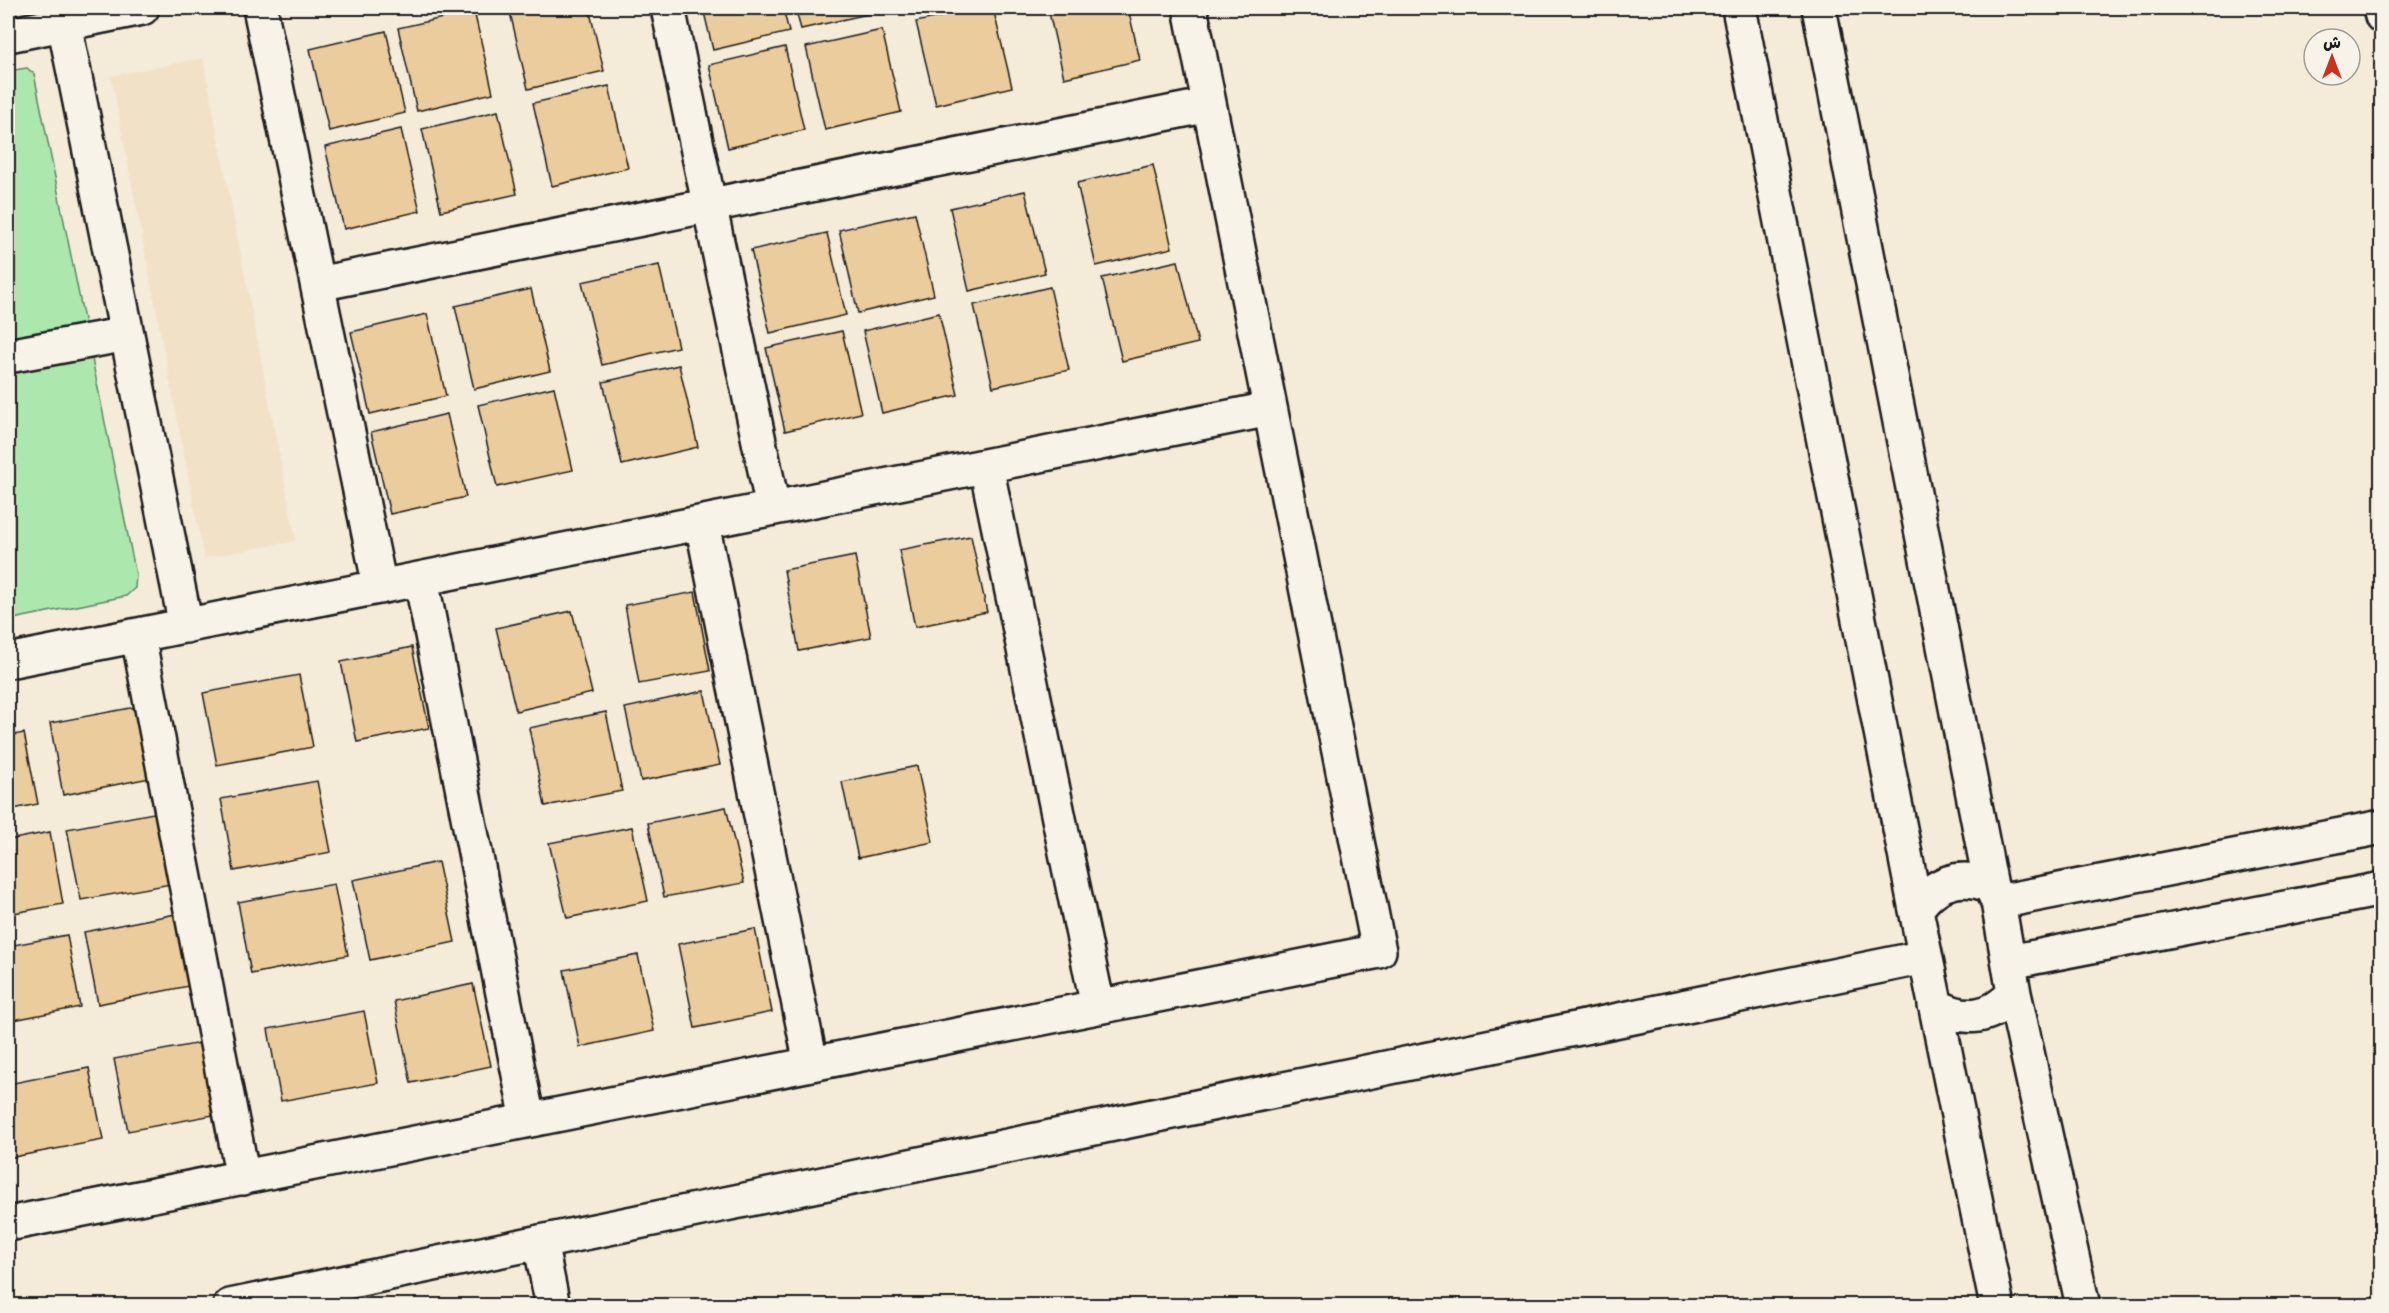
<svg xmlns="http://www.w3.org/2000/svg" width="2389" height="1313" viewBox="0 0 2389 1313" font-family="Mali,'Playpen Sans Arabic',sans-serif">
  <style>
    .built { fill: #f1e2c7 }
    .park { fill: #ace8ad; stroke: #648264; stroke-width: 1.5 }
    .building { fill: #eacc9d; stroke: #1c1c1c; stroke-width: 1.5 }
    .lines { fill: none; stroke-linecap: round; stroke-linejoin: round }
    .street-casing { stroke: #1c1c1c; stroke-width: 38 }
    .secondary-casing { stroke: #1c1c1c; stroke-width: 38 }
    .street { stroke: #f7f3e8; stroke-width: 33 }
    .secondary { stroke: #f7f3e8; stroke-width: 33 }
  </style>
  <rect width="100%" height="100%" fill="#f4ebd9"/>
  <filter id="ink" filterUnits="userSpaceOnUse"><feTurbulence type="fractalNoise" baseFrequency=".0167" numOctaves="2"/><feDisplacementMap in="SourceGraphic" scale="12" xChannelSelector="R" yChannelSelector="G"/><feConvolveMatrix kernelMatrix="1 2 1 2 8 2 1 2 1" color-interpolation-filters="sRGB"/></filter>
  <g filter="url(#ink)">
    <path class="built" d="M203,58L296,541L204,558L111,76Z"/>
    <path class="park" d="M27,68L34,74L136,575L135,588L126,596L8,620V71Z"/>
    <path class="building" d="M509,8H589L604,71L528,89Z
      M703,8H783L789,32L713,50Z
      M795,8H876L877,12L801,29Z
      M980,8H993L1012,87L936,105L916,22Z
      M1048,8H1128L1140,60L1064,78Z
      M474,11L493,93L417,111L398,28Z
      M882,30L901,112L825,130L806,47Z
      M386,31L405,113L329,131L310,49Z
      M785,47L804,130L728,148L709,65Z
      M609,86L628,168L552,186L533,103Z
      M498,111L517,194L441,211L422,129Z
      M401,129L420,211L344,229L325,147Z
      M1153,165L1172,248L1096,266L1077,183Z
      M1025,191L1045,273L969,291L950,208Z
      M915,213L934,295L858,313L839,230Z
      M827,233L846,315L770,333L751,250Z
      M1178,261L1198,343L1122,361L1102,278Z
      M659,265L678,347L602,365L582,282Z
      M1050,287L1069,370L993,387L974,305Z
      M531,289L550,371L474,389L455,306Z
      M939,313L958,395L882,413L863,331Z
      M427,314L446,396L370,414L351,332Z
      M842,331L861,413L785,431L766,348Z
      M679,365L698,447L622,465L603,382Z
      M554,387L573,470L497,487L478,405Z
      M447,414L466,497L390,514L371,432Z
      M971,536L987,612L915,627L899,550Z
      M855,556L871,637L799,651L784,570Z
      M695,592L710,671L639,684L625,605Z
      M572,611L592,693L516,711L496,628Z
      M412,647L429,728L357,742L341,662Z
      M299,675L313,747L217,765L203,693Z
      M704,691L720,765L641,781L625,708Z
      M146,705L160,776L63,795L50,723Z
      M606,712L622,791L545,806L529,728Z
      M24,733L38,804L8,810V736Z
      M917,766L933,842L858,858L842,782Z
      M317,781L331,852L234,871L221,799Z
      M726,807L744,883L664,897L648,823Z
      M164,811L177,883L81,900L67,829Z
      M632,827L648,901L567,918L549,843Z
      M50,832L63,904L8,914V840Z
      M438,862L455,942L370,960L353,880Z
      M334,884L348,955L251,974L238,902Z
      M181,913L194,985L98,1004L84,932Z
      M755,929L772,1012L695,1028L678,944Z
      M67,935L80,1007L8,1021V946Z
      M638,955L654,1031L580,1047L564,970Z
      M473,984L491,1066L411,1083L394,1001Z
      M364,1011L378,1083L281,1101L268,1029Z
      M211,1041L224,1113L128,1131L114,1059Z
      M89,1068L103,1140L8,1158V1084Z"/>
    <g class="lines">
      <g class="street-casing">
        <path id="street" d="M260,8L380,587
          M668,8L773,508
          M2380,8L2382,16
          M64,23L186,626
          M8,35L142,8
          M318,284L1209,105
          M8,356L127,334
          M986,466L1098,1007
          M702,523L811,1064
          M421,579L528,1120
          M138,636L243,1178
          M8,661L1270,409
          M8,1224L1379,951L1190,8
          M540,1242L553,1306"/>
      </g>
      <g class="secondary-casing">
        <path id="secondary" d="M1739,8L1916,910L1997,1306
          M1819,8L1991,886L1998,902L2014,993L2083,1306
          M1998,902L2382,827
          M1916,910C1934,882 1960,873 1991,886
          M2010,962L2382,889
          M1935,1005C1965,1022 1991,1019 2014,993
          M230,1306L1925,957"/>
      </g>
      <use href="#street" class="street"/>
      <use href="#secondary" class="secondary"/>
    </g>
  </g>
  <rect width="2389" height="1313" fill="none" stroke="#f7f3e8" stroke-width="30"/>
  <rect x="15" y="15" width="2359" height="1283" fill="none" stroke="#1c1c1c" stroke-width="2" filter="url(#ink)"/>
  <g transform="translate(2332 57)"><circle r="28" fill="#f7f3e8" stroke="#9f9d96" stroke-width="1.5"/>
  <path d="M0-4.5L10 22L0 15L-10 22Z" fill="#c8321e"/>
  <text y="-9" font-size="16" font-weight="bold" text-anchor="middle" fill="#1c1c1c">ش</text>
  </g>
</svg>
